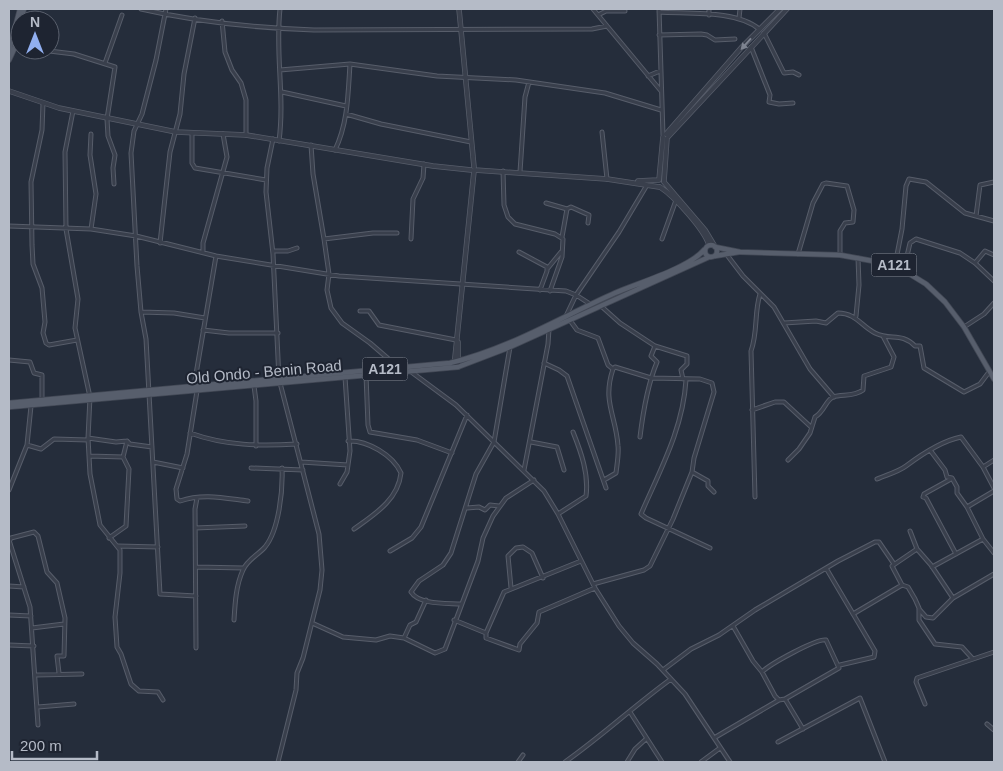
<svg xmlns="http://www.w3.org/2000/svg" width="1003" height="771" viewBox="0 0 1003 771" font-family="Arial,sans-serif">
  <style>
    .lines { fill: none; stroke-linecap: round; stroke-linejoin: round }
    .minor-casing { stroke: #575d6a; stroke-width: 5 }
    .tertiary-casing { stroke: #575d6a; stroke-width: 5.5 }
    .primary-casing { stroke: #424855; stroke-width: 6 }
    .minor { stroke: #393f4c; stroke-width: 3 }
    .tertiary { stroke: #393f4c; stroke-width: 4 }
    .primary { stroke: #575e6c; stroke-width: 4.5 }
    .oneway { fill: #7d8390 }
    .labels { text-anchor: middle; stroke-width: 4; stroke-linejoin: round; paint-order: stroke }
    .shield { fill: #1e2431; stroke: #888e9a; stroke-width: 1 }
    .shield-label { font-size: 14px; font-weight: bold; fill: #b5bbc7 }
    .street-label { font-size: 15px; fill: #b5bbc7; stroke: #1e2431 }
  </style>
  <rect width="100%" height="100%" fill="#252d3b"/>
  <g class="lines">
    <g class="minor-casing">
      <path id="minor" d="M141,9C197,22 257,28 314,30L592,29L607,26
        M166,9L156,60L142,114L134,131L131,153L137,266L141,312L146,339L160,594L196,596
        M593,9L661,91
        M659,9L663,135
        M659,12C688,14 737,10 759,29
        M598,15L606,11H625
        M709,15V9
        M739,18L740,9
        M222,21L225,52L232,70L241,83L246,100V135
        M764,33L784,73L793,72L799,75
        M659,35L701,34L707,35L715,40L735,39
        M751,47L770,95L769,102L779,104L793,103
        M41,50L74,54L115,67L107,119L108,136L115,155L113,168L114,184
        M105,63L122,15
        M280,70L350,64L437,76L516,80L605,93L661,110
        M648,76L660,71
        M282,92L346,106
        M43,103L42,130L31,182L32,245L33,264L42,288L45,322L43,333L46,343L49,345L77,340
        M73,111L65,152L66,229L78,299L75,328L90,397L88,438L90,474L100,525L120,550V573L115,617L117,647L121,654L131,684L139,691L158,692L163,700
        M346,114L381,124L471,142
        M602,132L607,179
        M91,134L90,155L96,194L91,229
        M192,134V163L195,168L266,180
        M273,139L267,168L266,192L273,254L279,379L319,534L322,570L320,590L303,658L297,673L296,690L278,762
        M279,141C285,96 275,53 280,9
        M311,145L313,174L324,239L329,274L327,290L331,308L342,323L370,343L399,368
        M335,150C348,123 348,94 350,64
        M503,171L504,205L508,217L515,224L555,234L563,239L562,257L550,291
        M520,172L525,97L529,82
        M546,203L567,209
        M976,216L980,185L994,182
        M9,226L91,229L136,236L216,256L339,276L566,291L576,295L590,304
        M562,237L567,209L571,207L589,215L588,223
        M324,239L373,233H397
        M411,239L413,199L423,178L424,164
        M662,239L676,200
        M160,243L170,152L180,114L184,74L195,18
        M273,251H288L297,248
        M203,252V243L227,157L223,134
        M519,252L547,267V271L540,290
        M798,254L813,203L823,184L826,183L847,186L854,210L853,222L845,223L840,231V255
        M727,255L743,276L774,307L810,369L834,397
        M975,263L985,251L994,255
        M895,265L902,229L906,186L909,179L926,182L965,213L994,221
        M548,268L561,252
        M904,269L910,243L916,239L960,253L975,263L994,281
        M601,306L620,323L655,346L687,356V364L681,370L683,379
        M360,311H369L379,325L456,340
        M141,312L174,313L205,318
        M566,316L576,295L619,232L647,185
        M856,316L859,285L858,258
        M569,319L577,330L598,338L608,365L613,369
        M784,323L816,321L826,323L838,313C856,313 861,326 875,333C891,341 901,332 915,346H920L924,368L964,392L980,384L989,372
        M964,327L984,314L994,303
        M203,330L229,333H278
        M9,360L30,362L34,373L42,375V400
        M544,363L559,370L567,376L606,488
        M410,371L456,405L544,491L558,514L595,588L619,626L633,643L657,664L685,694L730,762
        M366,375L368,425L370,432L417,440L452,453
        M686,380C683,429 660,470 641,514L646,518L710,548
        M194,386L216,256
        M254,386L256,401V446
        M197,391L187,454L176,489L177,499L180,501C203,493 224,498 248,501
        M752,410L775,402H784L811,427
        M190,433C226,446 260,446 297,444
        M640,437C643,412 647,386 657,362L651,356L655,346
        M88,438L116,442L127,441L130,444L152,447
        M348,441C367,440 393,455 401,473C398,500 375,514 354,529
        M531,442L557,447L564,470
        M27,445L41,449L54,439L88,440
        M930,450L945,470L947,477L952,478L957,487V493L967,507L983,539L994,553
        M89,456L123,457
        M788,460L799,449L810,433L815,417C824,412 826,400 833,397C842,394 854,397 863,390L864,376L891,367L894,357L883,336
        M153,462L183,468
        M301,462L348,465
        M983,467L994,460
        M251,468L303,470
        M524,470L548,344L549,329
        M692,472L708,481V486L714,492
        M877,479C886,475 898,472 906,466C922,454 941,441 961,437L983,467L994,488
        M951,479L924,494L923,497L926,498L956,554
        M604,480L616,473C617,464 619,454 618,446C616,415 602,402 613,369
        M340,484L347,472L350,451L345,377
        M9,490L27,445L31,406
        M755,497L751,351C758,332 754,313 760,294
        M967,507L994,491
        M467,508L479,507L485,510L490,505L499,506
        M558,514L586,496C589,474 581,452 573,432
        M195,528L245,526
        M910,531L917,549L931,565L953,598
        M109,538L126,526L129,469L123,457L127,441
        M9,540L30,607L38,725
        M9,542L11,538L34,532L38,536L47,572L57,583L65,618L64,656H57L59,673
        M118,546L158,547
        M917,549L892,566L902,585L908,587L915,599L919,608V620L935,644L962,647L972,658
        M390,551L412,538L421,527L467,415
        M196,567L244,568
        M932,567L983,539
        M826,568L875,651L874,657L870,658L840,665
        M593,584L644,570L650,566L673,519L692,472L694,458L714,392L712,383L700,379L651,378L615,367L613,369
        M9,586L24,587
        M511,588L508,556L516,548L523,547L532,553L543,578
        M461,604C447,603 419,605 411,592L419,581L443,565L451,553L476,474L494,442L510,347
        M919,609L926,617L933,618L953,598L994,574
        M853,614L902,585
        M9,615L31,616
        M234,620C235,603 236,585 243,570C247,560 258,555 265,547C279,530 283,490 282,468
        M454,620L486,633V638L519,650L520,644L537,623L539,612L595,588
        M312,623L343,637L376,640L390,636L404,638L435,653L445,649L478,561L483,538L493,516L506,498L534,480
        M733,626L753,661L762,672L775,696L779,700L785,699L803,729
        M32,628L64,624
        M486,633L504,592L581,561
        M404,638L410,625L416,622L426,600
        M9,645L34,646
        M196,648L195,509L197,498
        M663,670L691,649L719,635L755,610L838,561L875,542H879L894,564
        M762,672C770,664 817,638 826,640L839,668L785,699
        M36,675L82,674
        M925,704L916,682L917,678L994,652
        M38,707L74,704
        M630,712L662,762
        M987,724L994,730
        M714,738L779,700
        M778,742L860,698L885,762
        M518,762L523,755
        M565,762C602,736 635,705 671,679
        M627,762L635,749L646,739
        M701,762L720,748"/>
    </g>
    <g class="tertiary-casing">
      <path id="tertiary" d="M459,9L474,167
        M9,91L59,108L176,132L246,135L433,166L471,170
        M666,134L741,48L780,9
        M668,137L787,9
        M475,170L607,179L659,187
        M659,180L663,137
        M638,181L658,180
        M664,181L667,138
        M664,182L705,230L714,245
        M660,187C674,196 704,229 709,245
        M454,367L474,171
        M458,367V342"/>
    </g>
    <g class="primary-casing">
      <path id="primary" d="M21,20L24,9
        M9,51L20,9
        M9,60L15,47L20,27
        M705 251a6 6 0 1 1 12 0a6 6 0 1 1-12 0Z
        M715,247L740,252L840,255L895,265L926,284L945,302L964,327L994,379
        M715,256L739,252
        M9,403L450,363C509,349 561,317 615,293C638,283 689,268 704,250
        M9,407L458,367L510,347L709,257"/>
    </g>
    <use href="#minor" class="minor"/>
    <use href="#tertiary" class="tertiary"/>
    <use href="#primary" class="primary"/>
  </g>
  <defs><path id="oneway-solid" d="M-6-.8H1V-3.2L6.5 0L1 3.2V.8H-6Z" transform="scale(1.25)"/></defs>
  <use class="oneway" href="#oneway-solid" transform="translate(746 44) rotate(132)"/>
  <g class="labels">
    <g class="shield">
      <rect x="871.5" y="253.5" width="45" height="23" rx="4"/>
      <rect x="362.5" y="357.5" width="45" height="23" rx="4"/>
    </g>
    <g class="shield-label">
      <text x="894" y="270">A121</text>
      <text x="385" y="374">A121</text>
    </g>
    <g class="street-label">
      <text transform="translate(264 372) rotate(-5)" y="5">Old Ondo - Benin Road</text>
    </g>
  </g>
  <rect width="1003" height="771" fill="none" stroke="#b5bbc7" stroke-width="20"/>
  <g transform="translate(35 35)"><circle r="24" fill="#1e2431" stroke="#5a606d"/>
  <path d="M0-4L9 19L0 12L-9 19Z" fill="#91aff0"/>
  <text y="-8" font-size="14" font-weight="bold" text-anchor="middle" fill="#b5bbc7">N</text>
  </g>
  <path d="M12 751v8h85v-8" fill="none" stroke="#b5bbc7" stroke-width="2.5"/>
  <text x="20" y="751" font-size="15" fill="#b5bbc7" stroke="#1e2431" stroke-width="4" paint-order="stroke">200 m</text>
</svg>
